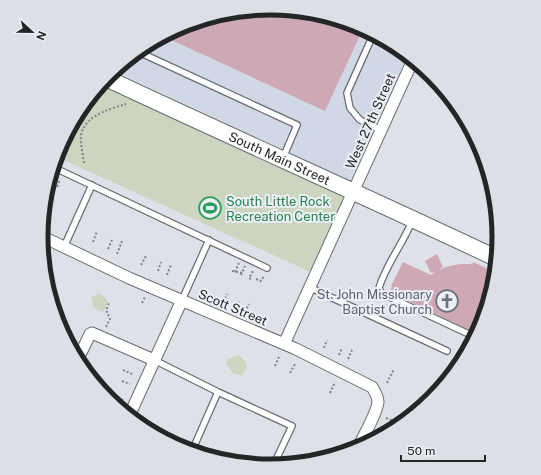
<svg xmlns="http://www.w3.org/2000/svg" width="541" height="475" viewBox="0 0 541 475" font-family="'Public Sans',sans-serif">
  <style>
    .built { fill: #d1d8e5 }
    .green { fill: #cbd5bf }
    .building { fill: #cea9b5 }
    .lines { fill: none; stroke-linecap: round; stroke-linejoin: round }
    .lane-casing { stroke: #696c72; stroke-width: 8 }
    .street-casing { stroke: #696c72; stroke-width: 13 }
    .secondary-casing { stroke: #696c72; stroke-width: 18 }
    .path { stroke: #808286; stroke-width: 2; stroke-dasharray: 2 2; stroke-linecap: butt }
    .lane { stroke: #fff; stroke-width: 5.5 }
    .street { stroke: #fff; stroke-width: 11 }
    .secondary { stroke: #fff; stroke-width: 16 }
    .labels { text-anchor: middle; stroke-width: 4; stroke-linejoin: round; paint-order: stroke }
    .street-label { font-size: 13px; fill: #232527; stroke: #eceff6 }
    .leisure-label { font-size: 13px; fill: #27864d; stroke: #eceff6; text-anchor: start }
    .worship-label { font-size: 13px; fill: #5b616d; stroke: #eceff6; text-anchor: end }
    .rim { fill: none; stroke: #232527; stroke-width: 5 }
  </style>
  <rect width="100%" height="100%" fill="#dee2e8"/>
  <path class="built" d="M271,8L359,26L406,58L349,181L115,71L183,25Z"/>
  <path class="green" d="M106,78L353,192L315,274L57,157L59,149Z
    M99,294L104,296L108,302L103,312L94,308L91,297Z
    M239,355L245,361L247,366L242,376L233,373L226,363L228,359Z"/>
  <path class="building" d="M271,8L359,26L363,29L325,111L165,37L183,25Z
    M437,254L443,267L440,269V270L446,267L460,264H472L473,262L493,271L482,326L477,334L390,292L392,287L391,286L403,262L431,275L435,272L431,273L425,261Z"/>
  <g class="lines">
    <g class="lane-casing">
      <path id="lane" d="M373,35L347,93L350,108L360,120L381,130
        M141,53L297,125L283,158
        M55,168L267,268
        M412,221C403,244 386,264 379,288L381,293L475,337
        M64,247L92,185
        M309,287L447,351
        M182,300L209,240
        M154,360L218,392L292,426L273,466
        M192,451L218,392"/>
    </g>
    <g class="street-casing">
      <path id="street" d="M41,236L129,278L296,349L372,387C375,392 378,396 378,402C377,414 362,438 357,450
        M284,344L412,62
        M79,357L90,334L92,333L154,360
        M130,414L182,300"/>
    </g>
    <g class="secondary-casing">
      <g id="secondary">
        <path id="s1" d="M106,78C236,139 367,197 496,258"/>
      </g>
    </g>
    <path class="path" d="M84,163C83,154 80,144 81,135C85,115 110,109 126,104
      M51,185L57,188L60,179
      M93,242L97,231
      M108,249L112,240
      M117,254L122,241
      M141,265L146,256
      M158,271L161,262
      M232,271L242,273
      M235,272L239,263
      M167,275L171,265
      M241,275L245,266
      M251,279L249,278L253,271
      M256,279L261,281L264,276
      M223,302L227,294
      M142,303L145,297
      M236,307L240,300
      M245,312L249,304
      M106,327L110,319L106,310L109,303
      M324,348L327,340
      M339,355L342,348
      M348,359L352,350
      M275,366L279,357
      M123,370L134,375
      M290,373L295,364
      M122,381L130,384
      M387,383L394,369
      M330,393L335,382
      M115,395L123,400
      M386,418L394,421"/>
    <use href="#lane" class="lane"/>
    <use href="#street" class="street"/>
    <use href="#secondary" class="secondary"/>
  </g>
  <defs>
    <g id="stadium-ring" transform="scale(1.15)"><circle r="9.5" fill="#eceff6" stroke="#2e9e5b" stroke-width="1.5"/><path d="M0-5a6.5 5 0 1 0 0 10a6.5 5 0 1 0 0-10ZM-3.5-1.8h7v3.6h-7Z" fill="#2e9e5b"/></g>
    <g id="church-ring" transform="scale(1.15)"><circle r="9.5" fill="#eceff6" stroke="#6b7280" stroke-width="1.5"/><path d="M-1.2-6h2.4v3.5h3.3v2.4h-3.3V6h-2.4V-.1h-3.3v-2.4h3.3Z" fill="#6b7280"/></g>
  </defs>
  <g fill-rule="evenodd">
    <use href="#stadium-ring" x="210" y="208"/>
    <use href="#church-ring" x="447" y="301"/>
  </g>
  <g class="labels">
    <g class="street-label">
      <text transform="translate(370 121) rotate(-66)" y="5">West 27th Street</text>
      <text dy="5" stroke="none"><textPath href="#s1" startOffset="191">South Main Street</textPath></text>
      <text transform="translate(233 307) rotate(23)" y="5">Scott Street</text>
    </g>
    <g class="leisure-label">
      <text x="226" y="206">South Little Rock<tspan x="226" dy="15">Recreation Center</tspan></text>
    </g>
    <g class="worship-label">
      <text x="432" y="299">St. John Missionary<tspan x="432" dy="15">Baptist Church</tspan></text>
    </g>
  </g>
  <path d="M0 0H541V475H0ZM48 237a222 222 0 1 1 444 0a222 222 0 1 1-444 0Z" fill="#dcdfe5" fill-rule="evenodd"/>
  <path class="rim" d="M48 237a222 222 0 1 1 444 0a222 222 0 1 1-444 0Z"/>
  <g transform="translate(32 32) rotate(112)" stroke="#eceff6" stroke-width="3" paint-order="stroke">
  <path d="M0-3L7 15L0 10L-7 15Z" fill="#232527"/>
  <text y="-6" font-size="11" font-weight="bold" text-anchor="middle" fill="#232527">N</text>
  </g>
  <path d="M401 455v6h84v-6" fill="none" stroke="#232527" stroke-width="2"/>
  <text x="407" y="455" font-size="12" fill="#232527" stroke="#eceff6" stroke-width="3" paint-order="stroke">50 m</text>
</svg>
